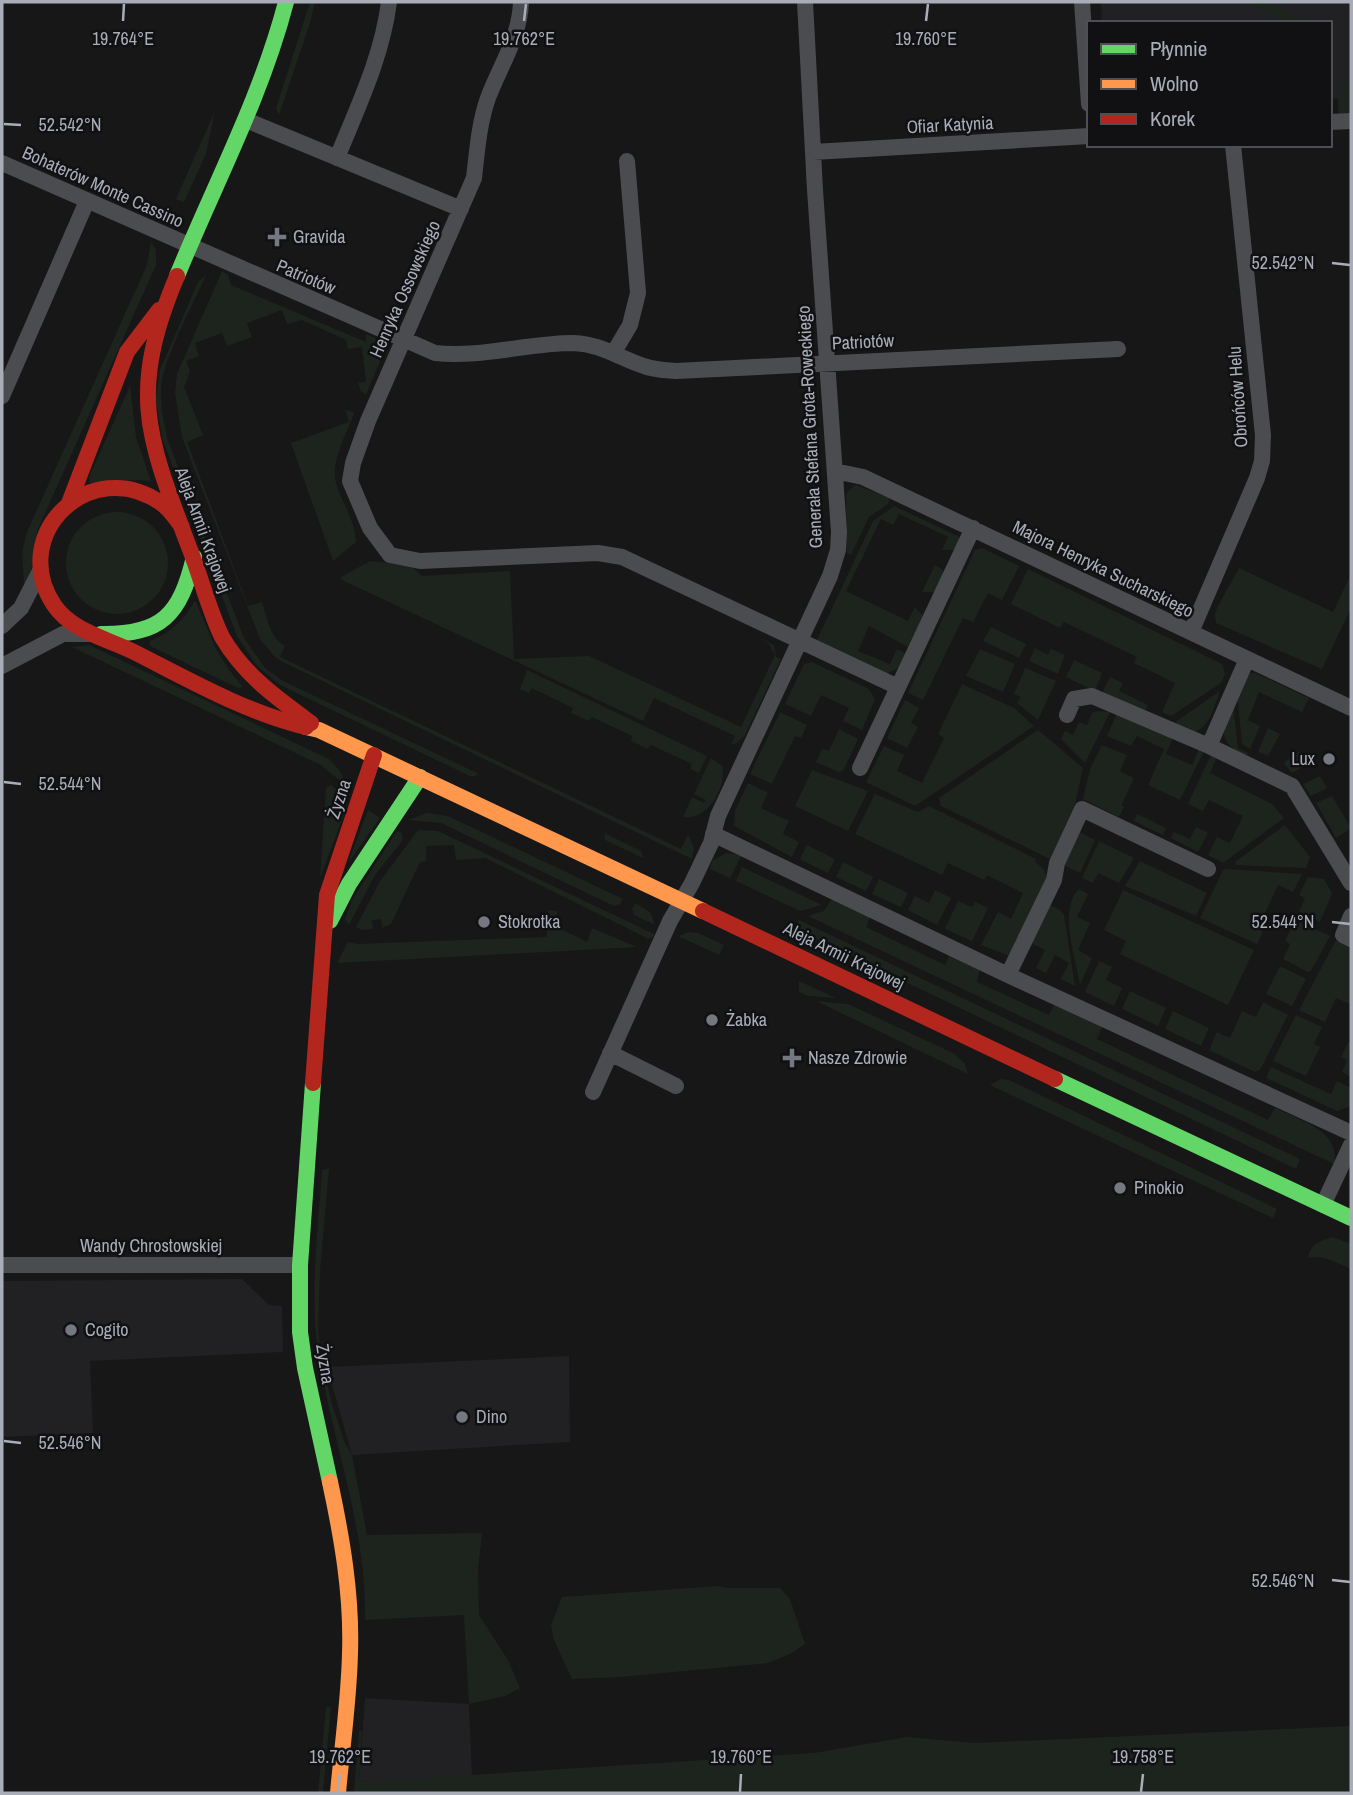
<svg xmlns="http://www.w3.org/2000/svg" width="1353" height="1795" viewBox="0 0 1353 1795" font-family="'Archivo Narrow',sans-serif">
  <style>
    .built { fill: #212123 }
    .green { fill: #1d241e }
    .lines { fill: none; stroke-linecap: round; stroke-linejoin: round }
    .street { stroke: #4b4c50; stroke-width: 16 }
    .fast { stroke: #63d668; stroke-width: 16 }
    .slow { stroke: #ff974d; stroke-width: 16 }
    .jam { stroke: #b3261e; stroke-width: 16 }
    .ticks { fill: none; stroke: #a8adb8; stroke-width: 2.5 }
    .poi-dot { fill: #757880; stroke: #111113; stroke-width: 2.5 }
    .labels { text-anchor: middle; stroke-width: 5; stroke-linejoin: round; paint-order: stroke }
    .street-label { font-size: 18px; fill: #a8adb8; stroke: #111113 }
    .poi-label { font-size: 18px; fill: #a8adb8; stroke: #111113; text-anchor: start }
    .ticks-label { font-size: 18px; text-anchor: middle; fill: #a8adb8; stroke: #111113; stroke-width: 5; stroke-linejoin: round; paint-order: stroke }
  </style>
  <rect width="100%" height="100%" fill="#171717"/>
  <path class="built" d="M1101,2H1351V98L1330,99V23H1102Z
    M242,1279L269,1305L282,1306L283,1352L90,1361L93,1433L2,1437V1281Z
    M569,1356L570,1442L352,1455L327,1367Z
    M365,1698L469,1704L472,1777L359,1782Z"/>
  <path class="green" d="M310,2H315L310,23L279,115L276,108Z
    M1250,2H1265L1308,23H1289L1253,6Z
    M1351,79V115H1339C1337,98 1337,90 1351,79Z
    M215,111L206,154L184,202L176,199Z
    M151,242L156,250V265L37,531L31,571L24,585L22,552L27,532L147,265Z
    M222,271L228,275L231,285L366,342V334L379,340L385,349L366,395L361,391L358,383L366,382L362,347L348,349L346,340L302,320L287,324L282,310L247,323L252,337L227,346L222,333L195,343L199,356L186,361L190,371L184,387L203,435L187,442L248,606L262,602C267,618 270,638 285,646L280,657L681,849L688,835L694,847L692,859L285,663L275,657L260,639L182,437L175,393L177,374Z
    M206,275C194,302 163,359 161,387C160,405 164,424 168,441L244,638L265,668L283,681L479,774L472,777L280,685L257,666L237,636L162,438L156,398L160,370L198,282Z
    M130,386L136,437L151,481L137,480L90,483L89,477Z
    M345,409L354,413C347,433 330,462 336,483C342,503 355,520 356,542L333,561L291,443L349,422Z
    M856,485L890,498L888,504L869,517L851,555L847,553L846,495L849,490Z
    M894,506L960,537L956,550H942L948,537L899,514L893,525L881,519L846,591L908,621L915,607L923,616L908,647L869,626L858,651L890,664L897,649L905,653L899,667L887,674L816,642L873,521Z
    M66 563a51 51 0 1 1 102 0a51 51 0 1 1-102 0Z
    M982,548L1019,566L1002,600L988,593L973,622L963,618L923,700L908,693L975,550Z
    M370,561L410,565L422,576L510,571L514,659L589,656L741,727L775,655L768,643L757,636L774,645L776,657L781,659L745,735L738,742L731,745L735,736L654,698L643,721L342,580L341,577Z
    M935,565L943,570V575L935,592H922Z
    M1239,568L1333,612L1351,574V608L1322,669L1216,623L1215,615L1217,608Z
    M1028,569L1222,664L1225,674L1221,683L1171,716L1162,712L1175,683L1134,663L1137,657L1064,622L1060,628L1011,604Z
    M194,602H196L216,649L229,670L243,687L238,688L150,646V641C170,633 183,621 194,602Z
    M991,627L1026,644L1019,658L983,641Z
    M89,645L329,759L340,771L346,786L321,765L72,647Z
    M1035,648L1048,655L1051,649L1065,655L1058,674L1029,661Z
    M980,649L1015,664L1003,692L966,676Z
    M1074,660L1102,673L1095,691L1066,677Z
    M812,662L869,689L875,699L862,730L843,721L849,708L821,695L811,716L785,704L804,664Z
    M1025,668L1056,681L1038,720L1017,703L1021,697L1014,694Z
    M527,670L707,756L699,773L690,769L692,764L651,745L648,749L631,741L632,736L592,717L589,721L571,713L573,708L532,688L529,693L520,689Z
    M1250,673H1255L1309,698L1302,712L1259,692L1248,720L1260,726L1250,749L1242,744L1237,692Z
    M1110,677L1123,683L1119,691L1148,705L1145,713L1101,695Z
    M962,684L1014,708L1034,726L915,806L866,782L884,746L904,755L897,771L922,783L944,738L938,734Z
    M1220,691C1214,706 1211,726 1194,732L1174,723Z
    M905,700L919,708L911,723L918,727L907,748L887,738Z
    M1233,704L1238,748L1248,753L1246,756C1216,741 1222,731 1233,704Z
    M1098,711L1110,712L1085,763L1061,739L1065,731L1073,735L1079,722L1087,725L1092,713Z
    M780,712L807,725L801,738L795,736L772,784L750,774Z
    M1117,713L1173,737L1166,754L1192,765L1199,749L1204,751L1180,800L1148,785L1164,749L1137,736L1131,746L1107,736Z
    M1268,728L1280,734L1268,756L1258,752Z
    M839,729L858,739L843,771L839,772L816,762L822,749L829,751Z
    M1038,730L1083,768L1075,804L1050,859L941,806L939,798Z
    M1102,745L1127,755L1120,771L1134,778L1121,806L1124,807L1119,817L1083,799L1090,769Z
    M1299,751L1307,764L1292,773L1284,763Z
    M1211,755L1217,757L1210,773L1272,804L1284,818L1223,863L1208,855L1217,837L1230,843L1243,816L1209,800L1203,811L1188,804Z
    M711,758L722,766C728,786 707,822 683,817L692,797L704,803L706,800L694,794Z
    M812,770L868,791L848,831L795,806Z
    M1320,776L1327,788L1311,796L1303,784Z
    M748,783L768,793L761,808L789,821L783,834L799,842L792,857L734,826L735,811Z
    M331,785L347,797L346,809L320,878L326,788Z
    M875,794L918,812L929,806L1036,859L1035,862L1044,869L1047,878L1010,956L981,945L998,912L1011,919L1023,893L987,875L984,880L948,863L942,875L855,834Z
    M1332,796L1351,828L1336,838L1316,803Z
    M368,810L380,818L348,863Z
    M427,813L448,816L623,899L620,904L614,906L441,823L408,820Z
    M1137,814L1166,828L1163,835L1134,821Z
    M1285,825L1310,857L1306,868L1236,865L1235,862Z
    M1196,827L1208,833L1198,852L1171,838L1174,832L1190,839Z
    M418,830L438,831L654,934L653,937L648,939L637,933L485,858L456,860L454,845L426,846V861L420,862L391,924L382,928L381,919L372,920L373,929L362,930L356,927L380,881Z
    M397,831L402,833L403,840L375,875L349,925L345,919L353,898Z
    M1079,832L1095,840L1080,873L1064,865Z
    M604,833L641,851L643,858L605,840Z
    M1099,841L1134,858L1119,883L1098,873L1093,883L1082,878Z
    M807,845L835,859L828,873L800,859Z
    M726,853L742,855L730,878L710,869L712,861Z
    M1140,861L1207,893L1196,916L1125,886Z
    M843,862L873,877L866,891L836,877Z
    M742,867L822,905L800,911L736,881Z
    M1226,869L1302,874L1293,892L1278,885L1258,928L1263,931L1257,944L1200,918L1223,870Z
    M1308,877L1324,879L1332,893L1320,922L1299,912L1305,898L1299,895Z
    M879,879L908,893L901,907L872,894Z
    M1079,889L1088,894L1077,917L1090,923L1078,950L1092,958L1080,985C1076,960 1058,908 1079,889Z
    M935,890L951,898L937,925L908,910L915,896L929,903Z
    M1123,890L1254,950L1228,1005L1120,954L1126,941L1104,930Z
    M832,898L871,915L866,927L945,965L950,954L980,968L977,982L1049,1015L1055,1003L1103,1025L1097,1039L1268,1120L1275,1108C1297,1119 1342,1131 1334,1164L808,916L824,911Z
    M958,901L972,907L975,902L988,908L972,941L945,929Z
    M635,903L650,912L655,925L634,915L632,909Z
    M1049,905L1060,910L1064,915L1075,986L1061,979L1069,963L1055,955L1046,973L1036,968L1045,950L1031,943Z
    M549,910L558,911L553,925L587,942L592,928L637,947L337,963L348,942L357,944L547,937V914Z
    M799,920L1300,1159L1296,1169L795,929Z
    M1295,920L1330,936L1311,971L1308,972L1283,959L1290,944L1285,941Z
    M689,932L698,933L724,945L719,955L678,936Z
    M1336,940L1351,947V1001L1350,1004L1336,998L1325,1022L1299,1010Z
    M1099,961L1112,967L1106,980L1122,988L1114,1006L1085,992Z
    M1280,966L1306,979L1292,1006L1266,994Z
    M799,981L836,998L808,996L799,992Z
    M1130,991L1166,1008L1158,1026L1122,1009Z
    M816,1001L848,1004L955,1054L965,1064L968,1074Z
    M1263,1002L1288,1015L1260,1070L1255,1072L1209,1050L1217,1032L1230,1038L1242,1011L1256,1017Z
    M1173,1011L1209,1028L1201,1046L1165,1029Z
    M1296,1015L1322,1027L1314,1044L1320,1047L1306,1076L1273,1061Z
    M1348,1042L1351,1043V1077L1342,1072L1347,1060L1341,1057Z
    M1271,1067L1331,1094L1337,1081L1351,1088V1106L1337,1111L1266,1078Z
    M1001,1079L1009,1080L1277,1209L1273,1218L990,1085Z
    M329,1168L320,1271L318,1327L320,1350L331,1401L345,1443L352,1455L367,1535L482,1533L478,1570L479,1615L508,1660L520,1688L505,1696L469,1704L464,1615L365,1620C367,1529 333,1445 319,1357C309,1296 318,1232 322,1170Z
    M1333,1237L1351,1244V1269C1337,1263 1324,1255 1308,1258C1311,1243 1320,1241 1333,1237Z
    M718,1586L728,1588H780L790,1599L805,1644L792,1653L768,1663L621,1677L572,1679L554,1640L551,1625L562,1597Z
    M326,1707H331L323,1793H318Z
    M1351,1726V1793H354L359,1731H362L359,1782L814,1753L907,1737L975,1743Z"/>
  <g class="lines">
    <path class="street" d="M521,2C520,37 500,66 488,98C479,123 477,152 474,178L368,421L353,463L350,481L370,528L390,555L420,561L598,553L622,557L898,687
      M1082,2L1089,104
      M246,120L461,209
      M1330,122L1351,121
      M813,152L1089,136
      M337,158C358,106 382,57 389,2
      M2,163L435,353C481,358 527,343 574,343C601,344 619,358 644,366C654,370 666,370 676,371L1118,349
      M614,352L630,325L638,293L627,161
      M2,396L87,201
      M835,474L844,473L863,477L1351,708
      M2,626L21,608L40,571
      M1191,632L1257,478L1262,461L1263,435L1233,145
      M1247,659L1209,746L1292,786L1351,883
      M2,666L63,634H90
      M1067,715L1074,699L1092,696L1209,746
      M860,768L973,528
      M713,834L1008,975L1351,1133
      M1351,916L1343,935L1351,939
      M1008,975L1054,880L1057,863L1082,809L1208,869
      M610,1053L676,1086
      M593,1092L670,921L692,883L711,843L718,816L830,576L838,550L839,532L815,190L805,2
      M1323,1205L1351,1145
      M2,1265H300"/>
    <path class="fast" d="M177,276C214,185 261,98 286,2
      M101,634C162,635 180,615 194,557
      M330,921L349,884L420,777
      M1055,1079L1351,1218
      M313,1083L300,1265V1332L305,1368L330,1482"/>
    <path class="slow" d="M306,727L319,730L703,911
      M330,1482C342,1538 352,1595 350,1653C349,1700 342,1747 338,1793"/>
    <path class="jam" d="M177,276C128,393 147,436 189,547C201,577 208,608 222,637C244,675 277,698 311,723
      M69,503L127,352L159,310
      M182,527C176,519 170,509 161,503C91,454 7,534 54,605C72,632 109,639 136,653C191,681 245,712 306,727
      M703,911L1055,1079
      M313,1083L327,895L374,755"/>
  </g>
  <path class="ticks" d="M123,21L124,4M524,21L526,4M926,21L928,4M4,124L21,125M1332,263L1350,265M4,782L21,784M1332,922L1350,924M4,1441L21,1443M1332,1580L1350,1582M338,1792L340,1774M740,1792L741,1774M1141,1792L1143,1774"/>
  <g class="poi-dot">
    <path d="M273.5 226.5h7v7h7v7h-7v7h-7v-7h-7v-7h7z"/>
    <circle cx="1329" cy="759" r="7"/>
    <circle cx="484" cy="922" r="7"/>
    <circle cx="712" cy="1020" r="7"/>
    <path d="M788.5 1047.5h7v7h7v7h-7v7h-7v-7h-7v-7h7z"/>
    <circle cx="1120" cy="1188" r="7"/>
    <circle cx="71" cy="1330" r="7"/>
    <circle cx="462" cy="1417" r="7"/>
  </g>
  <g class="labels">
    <g class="street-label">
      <text transform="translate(950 125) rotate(-3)" y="6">Ofiar Katynia</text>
      <text transform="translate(103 187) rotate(24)" y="6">Bohaterów Monte Cassino</text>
      <text transform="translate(306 277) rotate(23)" y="6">Patriotów</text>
      <text transform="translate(405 289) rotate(-66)" y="6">Henryka Ossowskiego</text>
      <text transform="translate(863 342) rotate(-3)" y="6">Patriotów</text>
      <text transform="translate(1238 397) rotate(-94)" y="6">Obrońców Helu</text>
      <text transform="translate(810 427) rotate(-93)" y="6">Generała Stefana Grota-Roweckiego</text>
      <text transform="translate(203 530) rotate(70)" y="6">Aleja Armii Krajowej</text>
      <text transform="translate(1103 569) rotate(26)" y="6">Majora Henryka Sucharskiego</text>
      <text transform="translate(339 799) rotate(-71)" y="6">Żyzna</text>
      <text transform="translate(844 956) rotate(26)" y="6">Aleja Armii Krajowej</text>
      <text x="151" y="1252">Wandy Chrostowskiej</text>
      <text transform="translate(325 1364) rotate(81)" y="6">Żyzna</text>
    </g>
    <g class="poi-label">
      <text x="293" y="243">Gravida</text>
      <text x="1315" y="765" text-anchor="end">Lux</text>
      <text x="498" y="928">Stokrotka</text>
      <text x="726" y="1026">Żabka</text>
      <text x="808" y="1064">Nasze Zdrowie</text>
      <text x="1134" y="1194">Pinokio</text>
      <text x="85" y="1336">Cogito</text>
      <text x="476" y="1423">Dino</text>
    </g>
  </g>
  <g class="ticks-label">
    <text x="123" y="45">19.764°E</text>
    <text x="524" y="45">19.762°E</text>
    <text x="926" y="45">19.760°E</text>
    <text x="70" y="131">52.542°N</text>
    <text x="1283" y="269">52.542°N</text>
    <text x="70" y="790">52.544°N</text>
    <text x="1283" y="928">52.544°N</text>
    <text x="70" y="1449">52.546°N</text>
    <text x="1283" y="1587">52.546°N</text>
    <text x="340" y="1763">19.762°E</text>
    <text x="741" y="1763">19.760°E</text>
    <text x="1143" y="1763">19.758°E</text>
  </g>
  <rect width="1353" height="1795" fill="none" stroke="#a8adb8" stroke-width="7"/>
  <rect x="1087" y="21" width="245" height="126" fill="#111113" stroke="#4d4f55" stroke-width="2"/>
  <rect x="1101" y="44" width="35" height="10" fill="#63d668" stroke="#4d4f55" stroke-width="2"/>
  <text x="1150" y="56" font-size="21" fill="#a8adb8">Płynnie</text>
  <rect x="1101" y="79" width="35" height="10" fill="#ff974d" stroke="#4d4f55" stroke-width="2"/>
  <text x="1150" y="91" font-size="21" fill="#a8adb8">Wolno</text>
  <rect x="1101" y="114" width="35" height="10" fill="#b3261e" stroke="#4d4f55" stroke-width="2"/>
  <text x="1150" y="126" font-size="21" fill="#a8adb8">Korek</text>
</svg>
